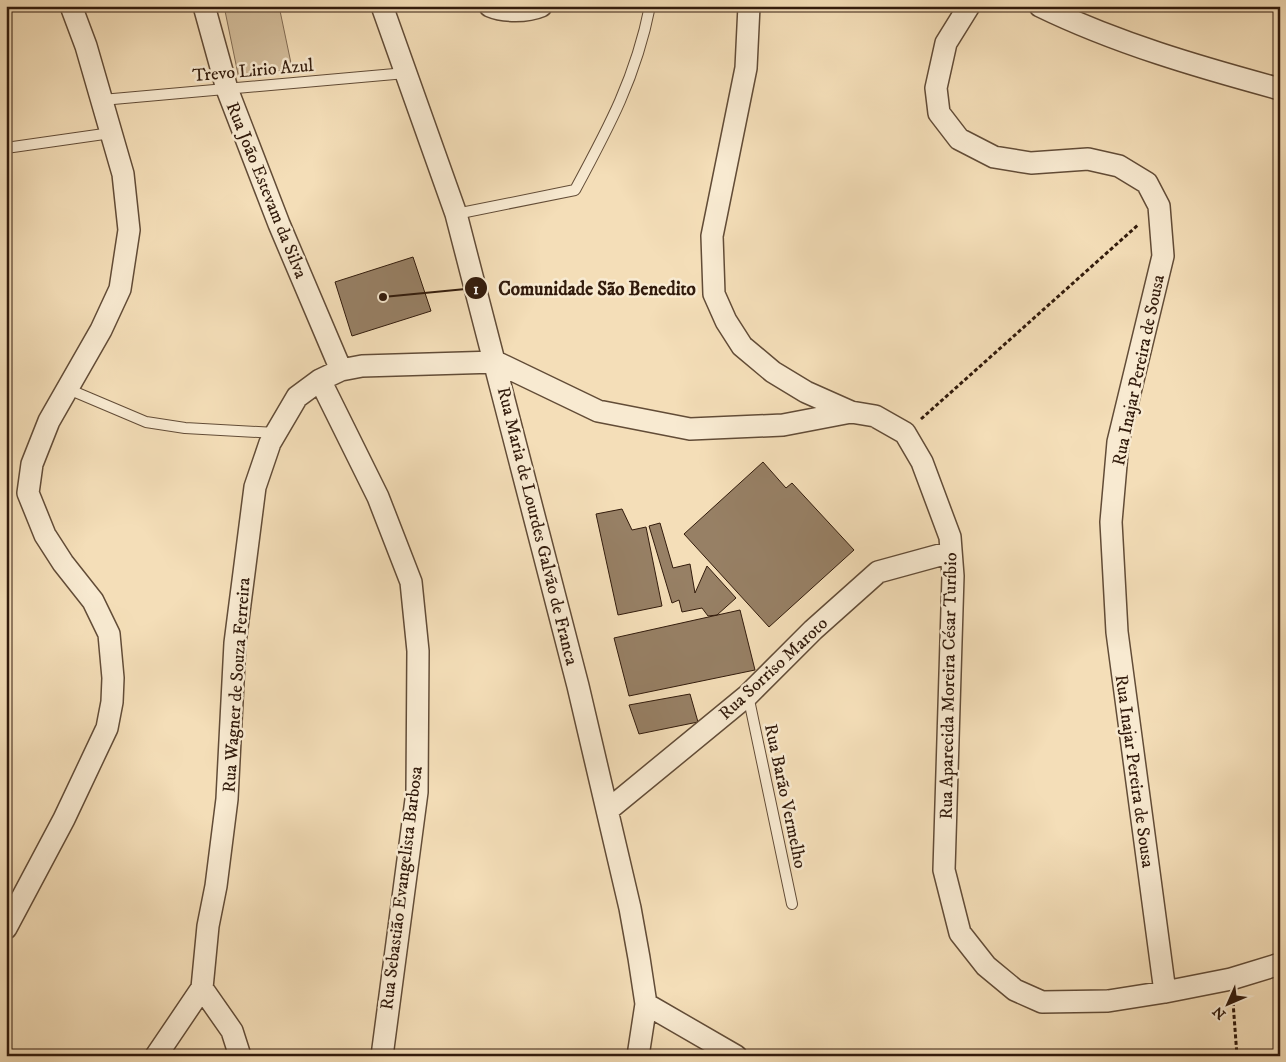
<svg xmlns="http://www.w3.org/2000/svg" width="1286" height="1062" viewBox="0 0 1286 1062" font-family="'IM FELL DW Pica',serif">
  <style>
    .green { fill: #d3bd9b; stroke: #826c54 }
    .building { fill: #978065; stroke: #321b0c }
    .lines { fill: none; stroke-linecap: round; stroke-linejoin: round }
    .lane-casing { stroke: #624c37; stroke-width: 12 }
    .street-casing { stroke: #624c37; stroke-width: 24 }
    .path { stroke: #321b0c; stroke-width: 3; stroke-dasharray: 4 2.5; stroke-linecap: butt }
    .lane { stroke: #f8ead1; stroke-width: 10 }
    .street { stroke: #f8ead1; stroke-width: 21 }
    .labels { text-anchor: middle; stroke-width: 5; stroke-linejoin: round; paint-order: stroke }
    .street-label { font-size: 18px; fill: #321b0c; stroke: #f8ead1 }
    .leader { fill: none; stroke: #321b0c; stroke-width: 2 }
    .callout-dot { fill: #321b0c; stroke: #f8ead1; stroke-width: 2 }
    .mark-label { font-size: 15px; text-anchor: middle; font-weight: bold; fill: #fff }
    .callout-label { font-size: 19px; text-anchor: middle; font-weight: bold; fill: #321b0c; stroke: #f8ead1; stroke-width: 5; stroke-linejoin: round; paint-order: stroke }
  </style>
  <rect width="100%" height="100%" fill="#f4deb8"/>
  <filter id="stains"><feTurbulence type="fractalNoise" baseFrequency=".004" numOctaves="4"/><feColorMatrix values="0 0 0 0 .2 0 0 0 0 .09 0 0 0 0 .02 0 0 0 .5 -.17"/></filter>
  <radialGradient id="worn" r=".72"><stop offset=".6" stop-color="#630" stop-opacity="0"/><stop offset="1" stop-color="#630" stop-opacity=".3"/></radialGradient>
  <path class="green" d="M224,6H279L292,68L239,79Z"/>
  <path class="building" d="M413,257L431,311L352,336L335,282Z
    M763,462L786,488L792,483L854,550L769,627L684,534Z
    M622,509L632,530L646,527L662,606L618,615L596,514Z
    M660,523L673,568L690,564L695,593L707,566L736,598L717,615L708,616L702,608L682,612L679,600L672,603L649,526Z
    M740,610L755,670L629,696L614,638Z
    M690,694L698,722L639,734L629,705Z"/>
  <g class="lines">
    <g class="lane-casing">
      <path id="lane" d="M102,100L406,73
        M6,148L111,133
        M456,214L575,190C609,127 636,77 650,6
        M68,389L146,422L185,428L276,433
        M748,695L792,904"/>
    </g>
    <g class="street-casing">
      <path id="street" d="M204,6L227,89L279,224L341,370
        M382,6L456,214L578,686L630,908L639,958L646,1004L638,1056
        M490,6C504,12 527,12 541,6
        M749,6L746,68L712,236L714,294L726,321L742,346L773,372L806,392L851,412
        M969,6L946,43L936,88L939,113L959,139L994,157L1031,163L1088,159L1119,166L1147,183L1159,206L1163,256L1118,442L1111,522L1117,632L1165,992
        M1040,6C1116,43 1199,67 1280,89
        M320,380L378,497L411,582L418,651L417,792L382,1056
        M608,810L748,695L813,630L878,572L951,552
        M6,928L64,819L107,728L112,702L113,678L109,634L93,601L63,563L45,535L28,493L32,464L49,421L101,330L120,289L129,230L123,174L86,46L71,6
        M202,988L232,1031L240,1056
        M646,1004L736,1056
        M156,1056L202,988L208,926L216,886L227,799L235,643L255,487L270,443L297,397L320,380L341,370L362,366L496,362L598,411L690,429L783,425L851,412L875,416L905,433L922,462L950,537L953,576L944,870L960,933L986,966L1015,990L1042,1002L1108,1001L1165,992L1231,979L1280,964"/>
    </g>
    <path class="path" d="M921,419L1138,225
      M1233,1002L1237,1056"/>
    <use href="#lane" class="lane"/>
    <use href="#street" class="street"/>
  </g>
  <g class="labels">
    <g class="street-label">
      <text transform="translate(253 70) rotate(-5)" y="6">Trevo Lirio Azul</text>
      <text transform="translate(267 190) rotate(68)" y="6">Rua João Estevam da Silva</text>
      <text transform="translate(1138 370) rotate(-78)" y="6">Rua Inajar Pereira de Sousa</text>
      <text transform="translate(538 526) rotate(76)" y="6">Rua Maria de Lourdes Galvão de Franca</text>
      <text transform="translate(773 668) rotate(-43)" y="6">Rua Sorriso Maroto</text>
      <text transform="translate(236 685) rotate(-86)" y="6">Rua Wagner de Souza Ferreira</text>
      <text transform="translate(948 686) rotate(-89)" y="6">Rua Aparecida Moreira César Turíbio</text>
      <text transform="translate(1135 771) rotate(82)" y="6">Rua Inajar Pereira de Sousa</text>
      <text transform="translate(786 796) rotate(78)" y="6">Rua Barão Vermelho</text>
      <text transform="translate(401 888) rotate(-83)" y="6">Rua Sebastião Evangelista Barbosa</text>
    </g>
  </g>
  <path class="leader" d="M383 297L476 288"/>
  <g class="callout-dot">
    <circle cx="383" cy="297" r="5"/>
    <circle cx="476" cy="288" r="12"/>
  </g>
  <g class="mark-label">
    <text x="476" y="294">1</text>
  </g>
  <g class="callout-label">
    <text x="597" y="295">Comunidade São Benedito</text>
  </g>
  <rect width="1286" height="1062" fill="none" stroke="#f4deb8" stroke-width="25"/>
  <rect x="8" y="8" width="1271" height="1047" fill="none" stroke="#321b0c" stroke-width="2.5"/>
  <rect x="12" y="12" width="1261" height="1037" fill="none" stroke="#321b0c"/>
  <g transform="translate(1228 1004) rotate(225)" stroke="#f8ead1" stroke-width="4" paint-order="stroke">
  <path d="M0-4L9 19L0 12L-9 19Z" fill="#321b0c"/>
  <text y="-8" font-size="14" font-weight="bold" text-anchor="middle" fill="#321b0c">N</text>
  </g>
  <rect width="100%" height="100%" filter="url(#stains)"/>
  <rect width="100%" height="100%" fill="url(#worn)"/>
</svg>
